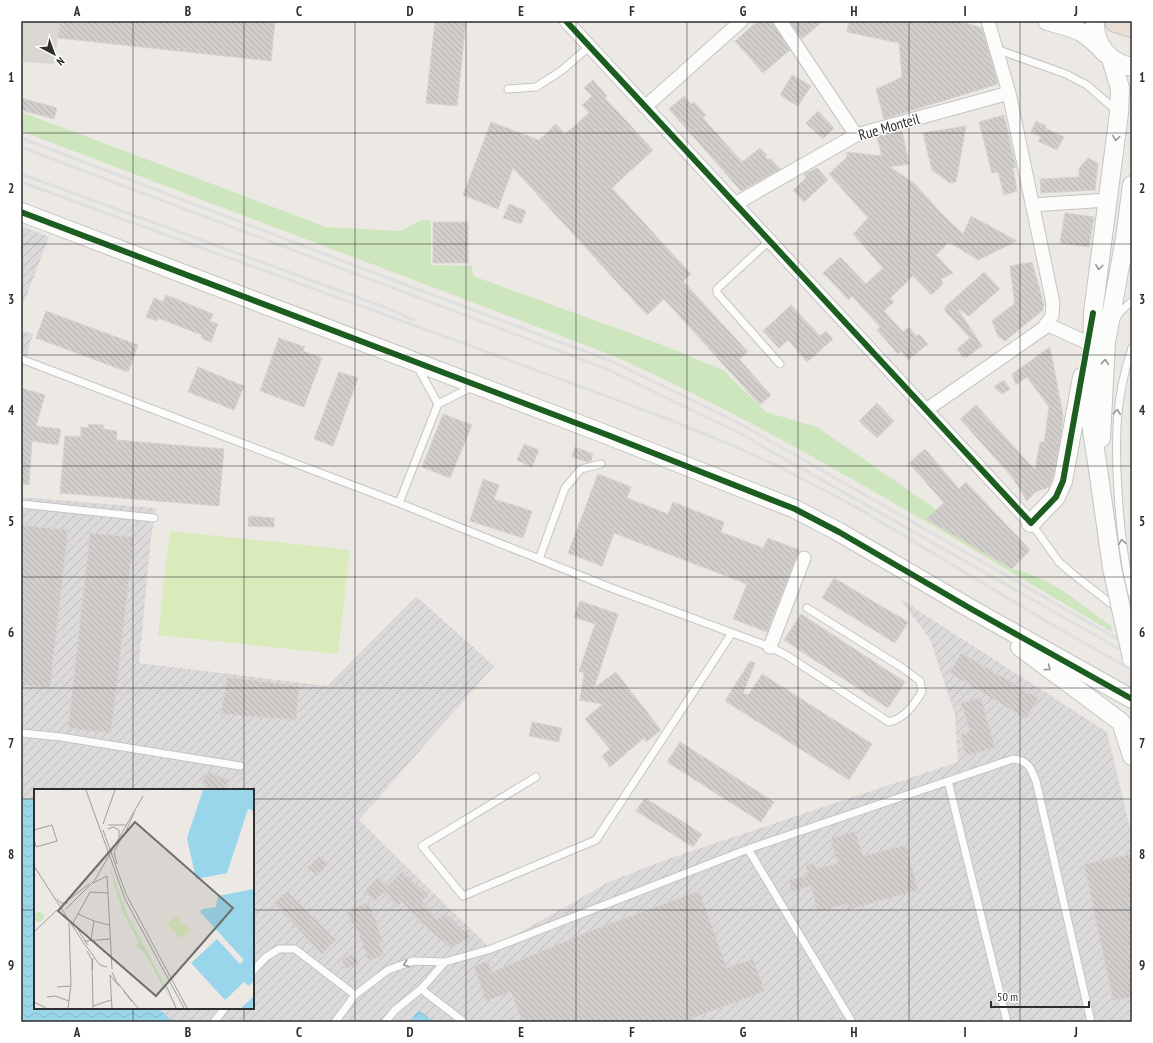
<svg xmlns="http://www.w3.org/2000/svg" width="1153" height="1043" viewBox="0 0 1153 1043" font-family="'PT Sans Narrow',sans-serif">
  <style>
    .industrial { fill: url(#industrial-furrows); fill-rule: evenodd }
    .grass { fill: #cee6be }
    .pitch { fill: #d9eabb }
    .plaza { fill: #dad6d2 }
    .water { fill: url(#water-waves) }
    .building { fill: url(#building-back-hatch); stroke: #d7d4d0 }
    .lines { fill: none; stroke-linecap: round; stroke-linejoin: round }
    .lane-casing { stroke: #c5c4c5; stroke-width: 9 }
    .street-casing { stroke: #c5c4c5; stroke-width: 15 }
    .secondary-casing { stroke: #c5c4c5; stroke-width: 20 }
    .highway-casing { stroke: #c6c5c4; stroke-width: 24 }
    .lane { stroke: #fcfcfb; stroke-width: 7 }
    .street { stroke: #fcfcfb; stroke-width: 13 }
    .secondary { stroke: #fcfcfb; stroke-width: 18 }
    .highway { stroke: #eadfd6; stroke-width: 22 }
    .rail { stroke: #dfdfe1; stroke-width: 3 }
    .secondary-bridge-casing { stroke: #c5c4c5; stroke-width: 20; stroke-linecap: butt }
    .secondary-bridge { stroke: #fcfcfb; stroke-width: 18 }
    .cycleway-casing { stroke: #fff; stroke-width: 8 }
    .cycleway { stroke: #1b5e20; stroke-width: 6 }
    .oneway { stroke: #959594 }
    .grid { fill: none; stroke: #2e2e2e; stroke-width: 1; stroke-opacity: 0.55 }
    .labels { text-anchor: middle; stroke-width: 3; stroke-linejoin: round; paint-order: stroke }
    .street-label { font-size: 15px; fill: #2e2e2e; stroke: #fff }
    .inset-road { fill: none; stroke: #a09e9b; stroke-width: 1 }
    .view { fill: #706f6e; fill-opacity: 0.15; stroke: #706f6e; stroke-width: 2 }
    .inset-edge { fill: none; stroke: #2e2e2e; stroke-width: 2 }
    .neatline { fill: none; stroke: #2e2e2e; stroke-width: 1.5 }
    .grid-label { font-size: 13px; text-anchor: middle; font-weight: bold; fill: #2e2e2e }
  </style>
  <defs>
    <pattern id="industrial-furrows" width="10" height="10" patternUnits="userSpaceOnUse"><rect width="10" height="10" fill="#dcd9db"/><path d="M-1 1l2-2M0 10L10 0M9 11l2-2" fill="none" stroke="#bdbbbc"/></pattern>
    <pattern id="water-waves" width="16" height="10" patternUnits="userSpaceOnUse"><rect width="16" height="10" fill="#99d6ec"/><path d="M0 5q4-4 8 0t8 0" fill="none" stroke="#84b8cb"/></pattern>
    <pattern id="building-back-hatch" width="6" height="6" patternUnits="userSpaceOnUse"><rect width="6" height="6" fill="#d1cecb"/><path d="M-1 5l2 2M0 0l6 6M5-1l2 2" fill="none" stroke="#b4b1af"/></pattern>
  </defs>
  <rect width="100%" height="100%" fill="#ece8e4"/>
  <path class="industrial" d="M21,226L49,237L21,310Z
    M21,331L33,334L21,374Z
    M21,497L156,508L151,538L139,663L327,686L416,596L494,666L359,820L491,949L609,882L668,859L958,762L955,715L930,639L900,599L1107,732L1132,836V1022H21ZM35,790H253V1008H35Z"/>
  <path class="grass" d="M21,112L326,227L400,231L421,220H431V265L472,266L473,276L660,344L723,370L766,412L817,427L937,510L961,539L1012,569C1048,575 1082,605 1111,626L1112,632C949,536 787,434 614,356L21,131Z"/>
  <path class="pitch" d="M170,531L350,550L338,654L158,635Z"/>
  <path class="plaza" d="M21,21H60L54,64L21,62Z"/>
  <path class="water" d="M21,798L35,800V1008H158L173,1022H21Z
    M420,1011L434,1022H410L417,1012Z"/>
  <path class="building" d="M60,21H275L271,61L58,38Z
    M435,21H466L457,106L426,103Z
    M758,21H772L790,50L763,73L735,41Z
    M790,21H823L802,39Z
    M849,21H958L982,28L998,84L884,119L876,89L902,77L899,43L847,32Z
    M792,75L811,86L798,106L780,95Z
    M593,80L607,96L605,98L653,150L612,188L691,274L683,281L748,352L739,359L771,395L760,405L664,299L647,315L513,168L498,209L463,195L491,122L539,140L556,124L565,134L589,113L582,105L592,96L584,88Z
    M684,96L691,104L694,102L706,115L703,118L742,162L760,148L767,155L765,157L769,160L770,158L781,169L741,191L669,109Z
    M21,98L57,108L54,119L21,110Z
    M818,111L834,128L823,139L806,123Z
    M1004,115L1016,167L1013,168L1017,191L1004,195L998,172L992,173L979,122Z
    M1036,121L1046,126L1045,128L1064,137L1057,150L1038,141L1041,137L1031,132Z
    M966,126L956,182L950,183L932,170L923,133Z
    M902,131L909,164L890,167L914,183L942,214L963,234L971,216L1017,241L978,260L949,242L936,255L953,273L941,279L943,284L931,295L913,276L890,298L894,302L884,311L903,332L909,327L916,336L919,334L928,344L908,360L901,351L898,354L877,330L880,327L852,296L849,300L823,273L840,257L866,284L883,268L853,234L868,218L829,174L847,157V152L882,156L877,137Z
    M1088,158L1098,163L1095,190L1041,193L1040,179L1079,177V168Z
    M817,168L828,180L804,202L793,190L806,178L804,174Z
    M509,204L526,211L521,224L503,218Z
    M1065,213L1094,217L1089,247L1060,243Z
    M433,222H468V263H433Z
    M1032,262L1044,305L1042,311L1005,341L998,336L992,321L1014,304L1015,306L1010,266Z
    M984,272L1000,289L969,316L958,309L982,346L967,357H963L957,349L970,338L945,311V307Z
    M166,295L213,314L210,321L218,324L211,342L201,338L202,335L158,318L157,321L146,317L154,298L163,302Z
    M791,305L820,336L826,331L833,339L807,362L788,340L779,348L763,331Z
    M46,311L138,345L128,372L36,338Z
    M279,338L305,347L303,351L322,358L304,407L260,391Z
    M1050,347L1063,415L1061,436L1053,478L1049,487L1035,492L1027,501L1012,477L960,419L976,405L1035,470L1040,442H1044L1049,407L1027,377L1016,385L1012,374Z
    M198,367L244,386L234,410L188,392Z
    M339,372L358,378L333,446L314,439Z
    M1004,380L1010,389L1002,394L994,387Z
    M21,388L45,395L36,426L61,429L58,445L32,441L29,485L21,484Z
    M877,403L894,421L877,438L859,421Z
    M443,414L472,425L450,478L422,467Z
    M89,424L103,425L104,429L117,431L116,440L224,449L219,506L60,493L65,436L81,437V427L88,428Z
    M524,444L539,450L532,467L517,460Z
    M575,447L593,454L591,461L587,462L572,457Z
    M925,449L959,489L966,482L1030,550L1012,569L926,519L944,503L909,463Z
    M598,474L631,487L627,498L668,514L673,502L724,522L721,532L763,548L768,538L799,550L767,632L733,619L747,584L614,533L602,566L568,553Z
    M483,479L499,485L494,499L532,511L523,538L470,521Z
    M249,516L274,518V527L248,526Z
    M21,525L68,530L50,688L21,685Z
    M90,533L134,537L111,733L68,728Z
    M834,578L908,622L895,643L822,598Z
    M580,601L618,614L594,688L616,672L661,730L646,742L644,738L610,767L602,756L610,749L585,719L603,704L579,700L580,699L584,673L579,671L595,624L574,617Z
    M801,614L905,682L888,708L784,640Z
    M961,653L1038,698L1026,719L950,673Z
    M750,661L755,663L743,693L748,695L762,674L872,744L849,780L725,701Z
    M227,677L299,686L296,720L221,714Z
    M981,697L995,748L965,756L961,734L970,732L961,703Z
    M532,722L562,728L559,742L529,736Z
    M680,742L774,802L761,822L667,762Z
    M207,772L230,780L225,790H204L206,786L202,783Z
    M645,798L702,834L693,847L636,811Z
    M855,831L863,856L906,845L918,890L848,910L846,904L818,912L811,886L792,891L789,880L808,876L806,865L815,863L817,869L838,863L830,839Z
    M1132,854V997L1113,1001L1084,864Z
    M319,856L328,864L317,876L308,868Z
    M402,871L428,895L422,901L437,920L445,913L470,937L451,948L421,923L402,902L398,907L384,892L375,901L364,892L378,877L388,886Z
    M287,891L313,918L314,917L336,940L322,954L274,903Z
    M699,891L727,968L753,959L765,991L693,1018L695,1022H522L511,992L486,1001L474,966L488,961L492,972L590,931Z
    M369,902L383,942L379,943L384,955L369,961L354,922L352,924L347,911Z
    M352,955L360,963L345,969L342,959Z"/>
  <g class="lines">
    <g class="lane-casing">
      <path id="lane" d="M996,49L1066,74L1087,85L1118,112
        M508,89L536,87L561,71L590,46
        M769,241L717,289V293L780,364
        M1129,248L1132,262
        M1116,318L1120,312L1132,301
        M1132,348C1115,397 1115,440 1118,491C1120,525 1123,560 1132,594
        M21,359L399,503L614,589L770,647L786,655L889,722C905,718 913,706 922,692L920,681L901,667L807,608
        M417,366L438,404L472,387
        M399,503L438,404
        M21,504L154,518
        M1031,523L1059,562L1074,575L1118,609
        M539,559L565,488L581,469L601,464
        M21,733L61,737L240,766
        M536,777L422,846L463,896L596,840L732,633
        M948,781L1007,1022
        M748,849L852,1022
        M253,971L266,957L279,949H295L355,995
        M421,989L464,1022
        M214,1022L225,1008
        M335,1022L355,995L388,970L413,961L445,962L491,949L748,849L1013,759C1028,760 1031,768 1036,781L1091,1022
        M385,1022L395,1010L421,989L445,962"/>
    </g>
    <g class="street-casing">
      <path id="street" d="M566,21L1031,523
        M780,21L856,135
        M645,107L741,21
        M735,204L856,135L1009,93
        M1032,205L1107,200
        M1046,324L1088,343
        M926,410L1044,328L1052,316L1053,303L1009,93L988,21
        M770,647L804,558"/>
    </g>
    <g class="secondary-casing">
      <path id="secondary" d="M1047,21C1078,29 1084,30 1106,54
        M1095,21C1094,44 1109,63 1132,67
        M21,212L605,434L795,509L839,532L973,610L1132,699
        M1101,438L1106,343L1125,238L1132,185
        M1098,469L1090,417L1093,313L1119,113L1120,88L1111,59
        M1031,523L1056,497L1063,481L1082,377
        M1020,647L1121,722L1132,756"/>
    </g>
    <g class="highway-casing">
      <path id="highway" d="M1116,21L1132,26"/>
    </g>
    <use href="#lane" class="lane"/>
    <use href="#street" class="street"/>
    <use href="#secondary" class="secondary"/>
    <use href="#highway" class="highway"/>
    <path class="rail" d="M21,138L411,287L611,361L735,421L1132,647
      M21,147L607,369L741,434L1132,656
      M21,174L387,308L414,320
      M21,182L487,352L668,419L729,444L776,465L858,508L1051,624L1132,670"/>
    <g class="secondary-bridge-casing">
      <path id="secondary-bridge" d="M1098,469L1112,568L1132,658"/>
    </g>
    <use href="#secondary-bridge" class="secondary-bridge"/>
    <g class="cycleway-casing">
      <path id="cycleway" d="M566,21L1031,523L1056,497L1063,481L1093,313
        M21,212L605,434L795,509L839,532L973,610L1132,699"/>
    </g>
    <use href="#cycleway" class="cycleway"/>
  </g>
  <defs><path id="oneway-chevron" d="M-2-3.5L2.5 0L-2 3.5" fill="none" stroke-width="1.6" stroke-linecap="round" stroke-linejoin="round"/></defs>
  <g class="oneway">
    <use href="#oneway-chevron" transform="translate(1116 138) rotate(98)"/>
    <use href="#oneway-chevron" transform="translate(1099 267) rotate(97)"/>
    <use href="#oneway-chevron" transform="translate(1105 362) rotate(-87)"/>
    <use href="#oneway-chevron" transform="translate(1117 412) rotate(-84)"/>
    <use href="#oneway-chevron" transform="translate(1122 542) rotate(-98)"/>
    <use href="#oneway-chevron" transform="translate(1048 668) rotate(36)"/>
    <use href="#oneway-chevron" transform="translate(406 964) rotate(161)"/>
  </g>
  <path class="grid" d="M133,21V790M244,21V790M355,21V1022M466,21V1022M576,21V1022M687,21V1022M798,21V1022M909,21V1022M1020,21V1022M21,133H1132M21,244H1132M21,355H1132M21,466H1132M21,577H1132M21,688H1132M21,799H35M253,799H1132M21,910H35M253,910H1132M133,1008V1022M244,1008V1022"/>
  <g class="labels">
    <g class="street-label">
      <text transform="translate(889 127) rotate(-16)" y="5">Rue Monteil</text>
    </g>
  </g>
  <g transform="translate(34 789)">
    <rect width="220" height="220" fill="#ece8e4"/>
    <path d="M74,72L93,125L131,196L136,210L111,164L102,157L105,153L88,122Z" fill="#cee6be"/>
    <path d="M0 128a5 5 0 1 1 10 0a5 5 0 1 1-10 0Z" fill="#cee6be"/>
    <path d="M142,127L156,141L147,150L133,135Z" fill="#d9eabb"/>
    <path d="M169,1H220V22L214,20L193,84L162,90L153,49ZM220,100V192L215,197L210,193L191,211L157,174L183,150L206,175L210,171L166,123L168,120L182,118L184,107ZM220,207V219H207Z" fill="#99d6ec"/>
    <path class="inset-road" d="M52,1L91,110L150,219M69,35L81,1M74,36H92M74,40L79,38L85,41V48M0,41L18,36L23,52L2,58L0,50M69,41L92,105L153,219M92,42L100,24M83,75L80,63L89,46M0,77L49,153L66,176L73,178M59,94L73,87L78,180M23,110L27,114H34M28,116L55,95M32,120L61,91L109,7M44,125L60,132L75,136M39,134L56,103L74,104M44,141L54,156M0,143L23,121M57,151L60,132M51,152L76,150M53,162L58,171L59,219M58,181L59,169M78,183L82,192L104,219M76,186L85,197M76,186L78,219M132,196L142,219M23,198L37,197M89,201L98,213M13,208L21,207L35,212M0,213L12,219M59,217L77,211M34,219L37,196L35,134"/>
    <path class="view" d="M101,33L199,119L122,207L24,122Z"/>
    <rect width="220" height="220" class="inset-edge"/>
  </g>
  <rect width="1153" height="1043" fill="none" stroke="#ffffff" stroke-width="44"/>
  <g transform="translate(54 54) rotate(139)" stroke="#ffffff" stroke-width="3" paint-order="stroke">
  <path d="M0-3L7 15L0 10L-7 15Z" fill="#2e2e2e"/>
  <text y="-6" font-size="11" font-weight="bold" text-anchor="middle" fill="#2e2e2e">N</text>
  </g>
  <path d="M991 1001v6h98v-6" fill="none" stroke="#2e2e2e" stroke-width="2"/>
  <text x="997" y="1001" font-size="12" fill="#2e2e2e" stroke="#ffffff" stroke-width="3" paint-order="stroke">50 m</text>
  <rect x="22" y="22" width="1109" height="999" class="neatline"/>
  <g class="grid-label">
    <text x="77" y="16">A</text>
    <text x="188" y="16">B</text>
    <text x="299" y="16">C</text>
    <text x="410" y="16">D</text>
    <text x="521" y="16">E</text>
    <text x="632" y="16">F</text>
    <text x="743" y="16">G</text>
    <text x="854" y="16">H</text>
    <text x="965" y="16">I</text>
    <text x="1076" y="16">J</text>
    <text x="11" y="82">1</text>
    <text x="1142" y="82">1</text>
    <text x="11" y="193">2</text>
    <text x="1142" y="193">2</text>
    <text x="11" y="304">3</text>
    <text x="1142" y="304">3</text>
    <text x="11" y="415">4</text>
    <text x="1142" y="415">4</text>
    <text x="11" y="526">5</text>
    <text x="1142" y="526">5</text>
    <text x="11" y="637">6</text>
    <text x="1142" y="637">6</text>
    <text x="11" y="748">7</text>
    <text x="1142" y="748">7</text>
    <text x="11" y="859">8</text>
    <text x="1142" y="859">8</text>
    <text x="11" y="970">9</text>
    <text x="1142" y="970">9</text>
    <text x="77" y="1037">A</text>
    <text x="188" y="1037">B</text>
    <text x="299" y="1037">C</text>
    <text x="410" y="1037">D</text>
    <text x="521" y="1037">E</text>
    <text x="632" y="1037">F</text>
    <text x="743" y="1037">G</text>
    <text x="854" y="1037">H</text>
    <text x="965" y="1037">I</text>
    <text x="1076" y="1037">J</text>
  </g>
</svg>
